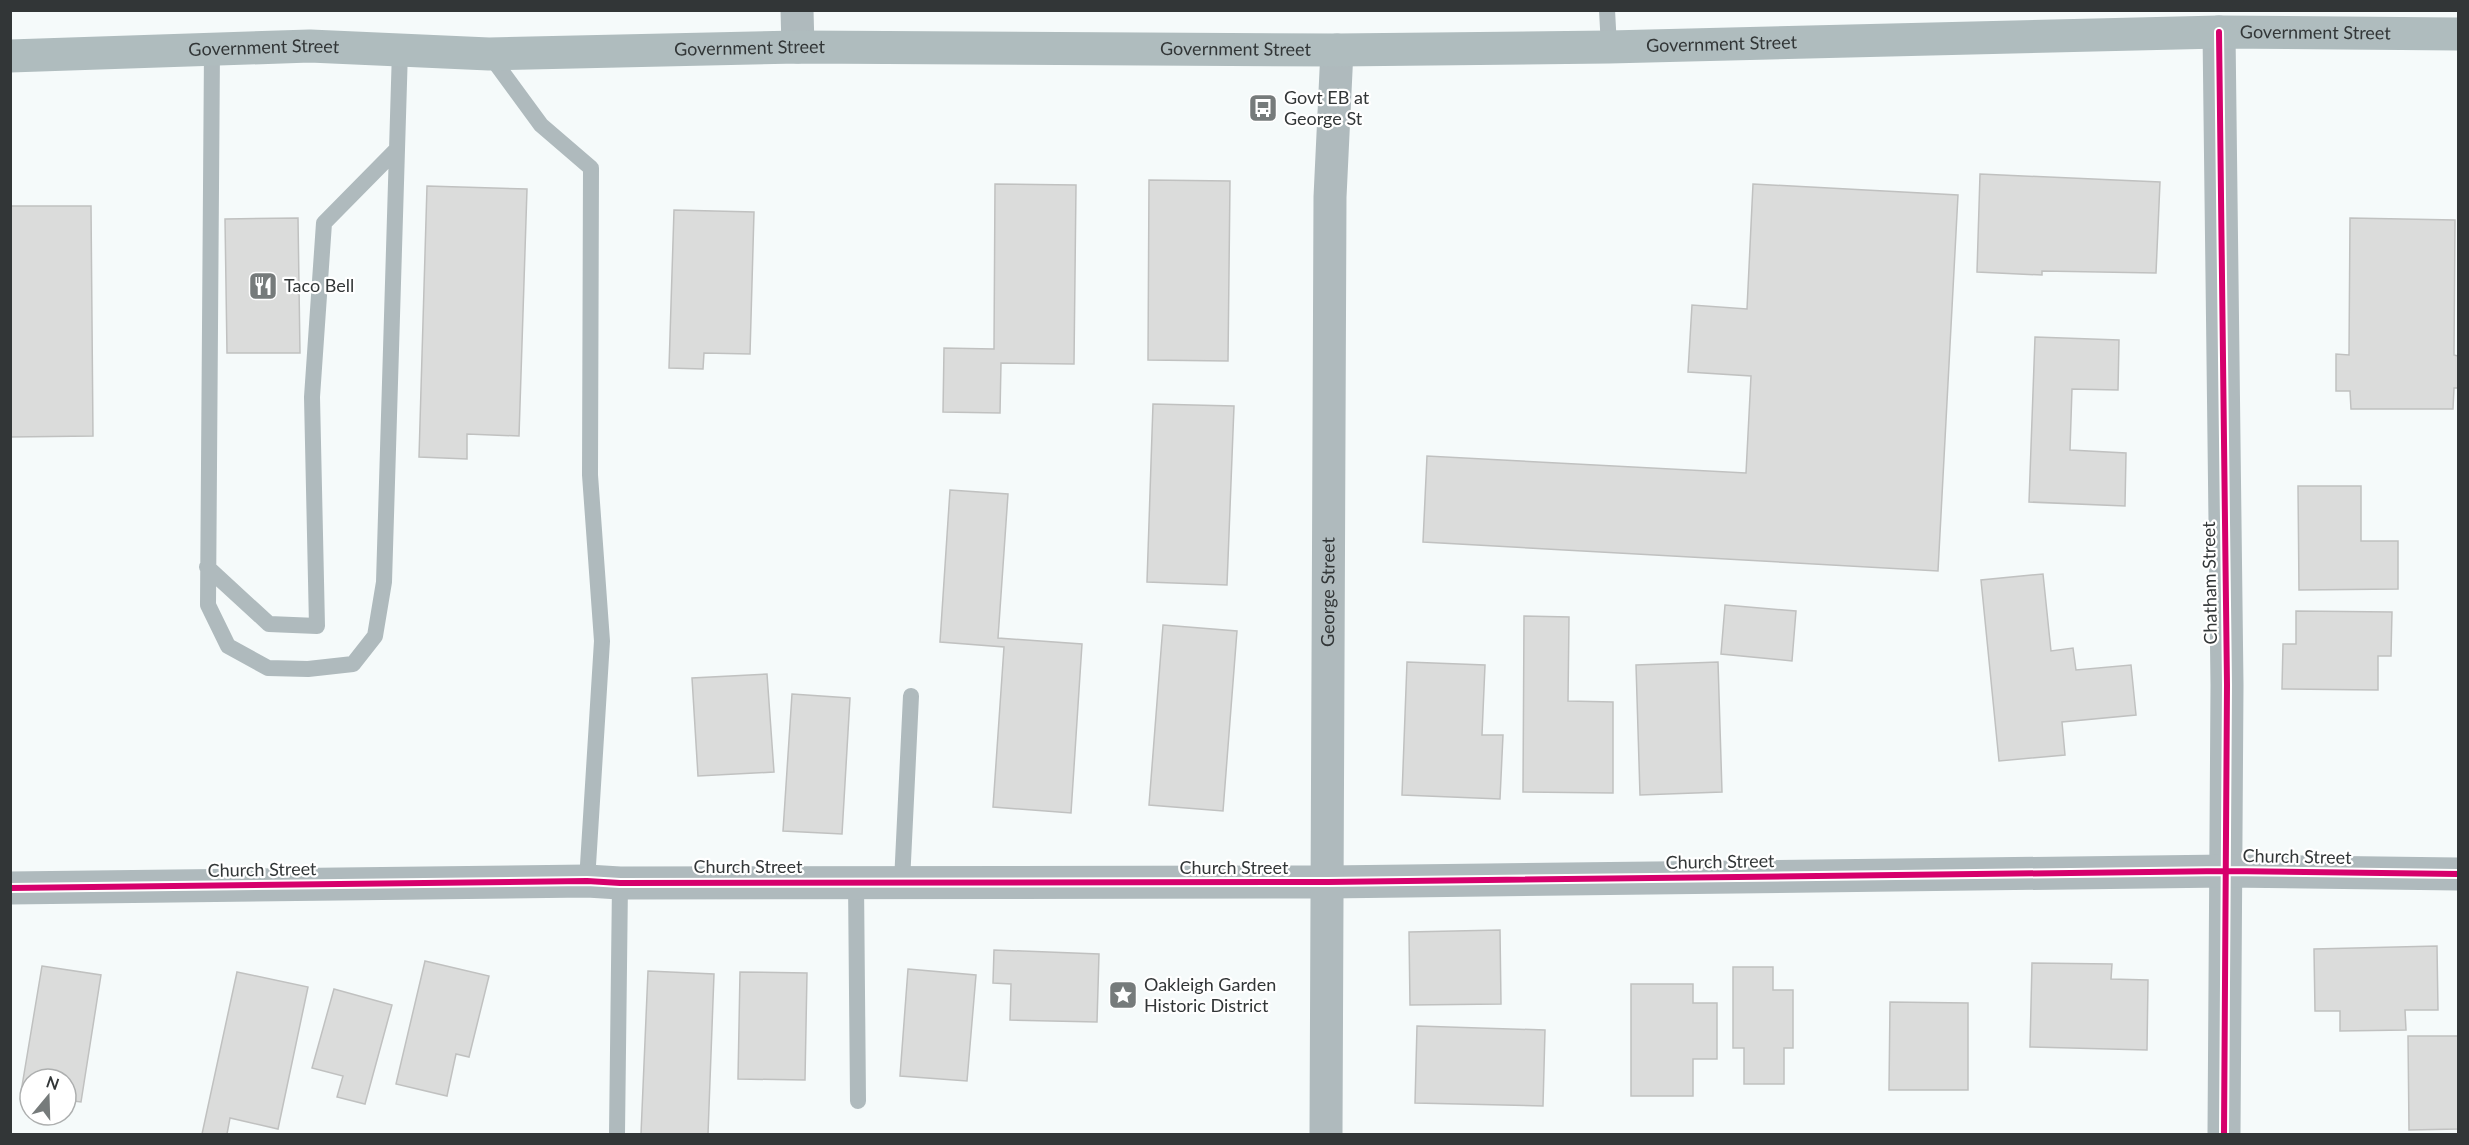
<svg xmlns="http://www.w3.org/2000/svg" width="2469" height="1145" viewBox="0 0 2469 1145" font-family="Lato,sans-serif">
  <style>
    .building { fill: #dbdcdb; stroke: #c0c1c0; stroke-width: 1.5 }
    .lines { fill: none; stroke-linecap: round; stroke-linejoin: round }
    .lane { stroke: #afbabd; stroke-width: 16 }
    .street { stroke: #afbabd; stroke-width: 33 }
    .primary { stroke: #afbcbe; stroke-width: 33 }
    .cycleway-casing { stroke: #fff; stroke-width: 10 }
    .cycleway { stroke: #d6006c; stroke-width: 6 }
    .labels { text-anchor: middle; stroke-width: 4.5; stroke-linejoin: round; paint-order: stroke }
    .street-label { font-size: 18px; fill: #323637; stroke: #fff }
    .poi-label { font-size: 18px; fill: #323637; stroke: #fff; text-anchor: start }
  </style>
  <rect width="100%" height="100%" fill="#f5fafa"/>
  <path class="building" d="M1980,174L2160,182L2156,273L2042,271V275L1977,272Z
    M1149,180L1230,181L1228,361L1148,360Z
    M995,184L1076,185L1074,364L1001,363L1000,413L943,412L944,348L994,349Z
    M1753,184L1958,195L1938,571L1423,542L1427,456L1746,473L1751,376L1688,372L1692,305L1747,309Z
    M427,186L527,189L519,436L467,434V459L419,457Z
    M10,206H91L93,436L10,437Z
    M674,210L754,212L750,354L704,353L703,369L669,368Z
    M298,218L300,353H227L225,219Z
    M2350,218L2455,220L2454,355L2458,356V388H2454L2453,409H2351L2350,391H2336V354L2349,355Z
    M2035,337L2119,340L2118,390L2072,389L2070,450L2126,453L2125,506L2029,502Z
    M1153,404L1234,406L1227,585L1147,582Z
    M2298,486H2361V541H2398V589L2299,590Z
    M950,490L1008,494L998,638L1082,644L1071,813L993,807L1004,647L940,642Z
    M2043,574L2051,651L2073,648L2076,670L2131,665L2136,715L2062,722L2065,755L1999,761L1981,580Z
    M1725,605L1796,611L1792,661L1721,654Z
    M2296,611L2392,612L2391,656H2378V690L2282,689L2283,644H2296Z
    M1524,616L1569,617L1568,701L1613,702V793L1523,792Z
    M1163,625L1237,631L1223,811L1149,805Z
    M1407,662L1485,665L1482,735H1503L1500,799L1402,795Z
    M1718,662L1722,792L1640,795L1636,665Z
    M767,674L774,772L698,776L692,678Z
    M792,694L850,698L842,834L783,831Z
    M1500,930L1501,1004L1410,1005L1409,932Z
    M2437,946L2438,1010H2405L2406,1030L2340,1031V1011H2315L2314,949Z
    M994,950L1099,954L1097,1022L1010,1020L1011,984L993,983Z
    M425,961L489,976L469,1057L456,1054L447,1096L396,1084Z
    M2032,963L2112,964L2111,979L2148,980L2147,1050L2030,1047Z
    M42,966L101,975L81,1102L66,1100V1079H30V1093L21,1092Z
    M1733,967H1773V990H1793V1048H1784V1084H1744V1048H1733Z
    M908,969L976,975L967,1081L900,1076Z
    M648,971L714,974L708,1134H641Z
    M237,972L308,987L278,1129L230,1118L227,1134H202Z
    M740,972L807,973L805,1080L738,1079Z
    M1631,984H1693V1003H1717V1059H1693V1096H1631Z
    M334,989L392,1005L365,1104L337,1097L343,1076L312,1068Z
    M1890,1002L1968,1003V1090H1889Z
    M1417,1026L1545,1030L1543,1106L1415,1103Z
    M2408,1036H2458V1129L2409,1130Z"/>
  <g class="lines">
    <path class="lane" d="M1607,10L1609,47
      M212,49L208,605L228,646L268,668L308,669L353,664L375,636L384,582L400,50
      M489,54L541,125L591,168L590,475L602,641L587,881
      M207,567L269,624L317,626L312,397L324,223L395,151
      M856,881L858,1101
      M902,882L911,696
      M617,1134L620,883"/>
    <g class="street">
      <path d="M797,10L798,47"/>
      <path d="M2219,32L2227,685L2224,1134"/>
      <path d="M10,888L587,881L620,883L1328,882L2226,871L2458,874"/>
      <path id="s1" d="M1326,1134L1330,197L1337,50"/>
    </g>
    <path class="primary" id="s2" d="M10,56L310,46L489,54L798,47L1337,50L1609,47L2219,32L2458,34"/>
    <g class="cycleway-casing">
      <path id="cycleway" d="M2219,32L2227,685L2224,1134
        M10,888L587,881L620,883L1328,882L2226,871L2458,874"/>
    </g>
    <use href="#cycleway" class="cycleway"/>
  </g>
  <defs>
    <g id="bus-square" transform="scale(1.5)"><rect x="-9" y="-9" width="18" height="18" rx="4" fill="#767b7b" stroke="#fff"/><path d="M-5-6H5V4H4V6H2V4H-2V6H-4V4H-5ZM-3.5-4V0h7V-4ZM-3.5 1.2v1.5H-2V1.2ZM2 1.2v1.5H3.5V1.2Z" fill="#fff"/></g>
    <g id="restaurant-square" transform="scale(1.5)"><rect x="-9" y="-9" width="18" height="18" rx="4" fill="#767b7b" stroke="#fff"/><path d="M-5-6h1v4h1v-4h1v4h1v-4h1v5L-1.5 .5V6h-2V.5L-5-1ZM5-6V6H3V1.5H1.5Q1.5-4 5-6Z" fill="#fff"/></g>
    <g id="sight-square" transform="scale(1.5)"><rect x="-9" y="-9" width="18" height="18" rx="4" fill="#767b7b" stroke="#fff"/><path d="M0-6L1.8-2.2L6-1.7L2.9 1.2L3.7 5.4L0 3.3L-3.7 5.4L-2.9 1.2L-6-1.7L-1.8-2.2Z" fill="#fff"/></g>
  </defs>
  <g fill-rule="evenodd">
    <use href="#bus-square" x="1263" y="108"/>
    <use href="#restaurant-square" x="263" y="286"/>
    <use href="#sight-square" x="1123" y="995"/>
  </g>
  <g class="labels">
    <g class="street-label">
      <text dy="6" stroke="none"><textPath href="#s2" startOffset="2306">Government Street</textPath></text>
      <text dy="6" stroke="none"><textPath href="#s2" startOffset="1712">Government Street</textPath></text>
      <text dy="6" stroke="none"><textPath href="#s2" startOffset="254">Government Street</textPath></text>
      <text dy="6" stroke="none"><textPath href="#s2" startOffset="740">Government Street</textPath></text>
      <text dy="6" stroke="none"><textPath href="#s2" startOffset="1226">Government Street</textPath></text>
      <text transform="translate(2210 583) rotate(-91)" y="6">Chatham Street</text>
      <text dy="6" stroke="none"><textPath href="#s1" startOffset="542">George Street</textPath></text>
      <text transform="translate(2297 857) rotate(1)" y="6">Church Street</text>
      <text transform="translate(1720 862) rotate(-1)" y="6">Church Street</text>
      <text x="748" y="873">Church Street</text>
      <text x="1234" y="874">Church Street</text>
      <text transform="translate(262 870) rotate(-1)" y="6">Church Street</text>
    </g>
    <g class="poi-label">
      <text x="1284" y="104">Govt EB at<tspan x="1284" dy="21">George St</tspan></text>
      <text x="284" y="292">Taco Bell</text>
      <text x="1144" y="991">Oakleigh Garden<tspan x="1144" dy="21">Historic District</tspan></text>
    </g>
  </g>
  <rect width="2469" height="1145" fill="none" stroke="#323637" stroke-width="24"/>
  <g transform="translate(48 1097) rotate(19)"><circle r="28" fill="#ffffff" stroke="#adafaf" stroke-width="1.5"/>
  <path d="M0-4.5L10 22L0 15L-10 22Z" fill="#767b7b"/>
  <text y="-9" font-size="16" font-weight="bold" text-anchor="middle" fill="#323637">N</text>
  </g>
</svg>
